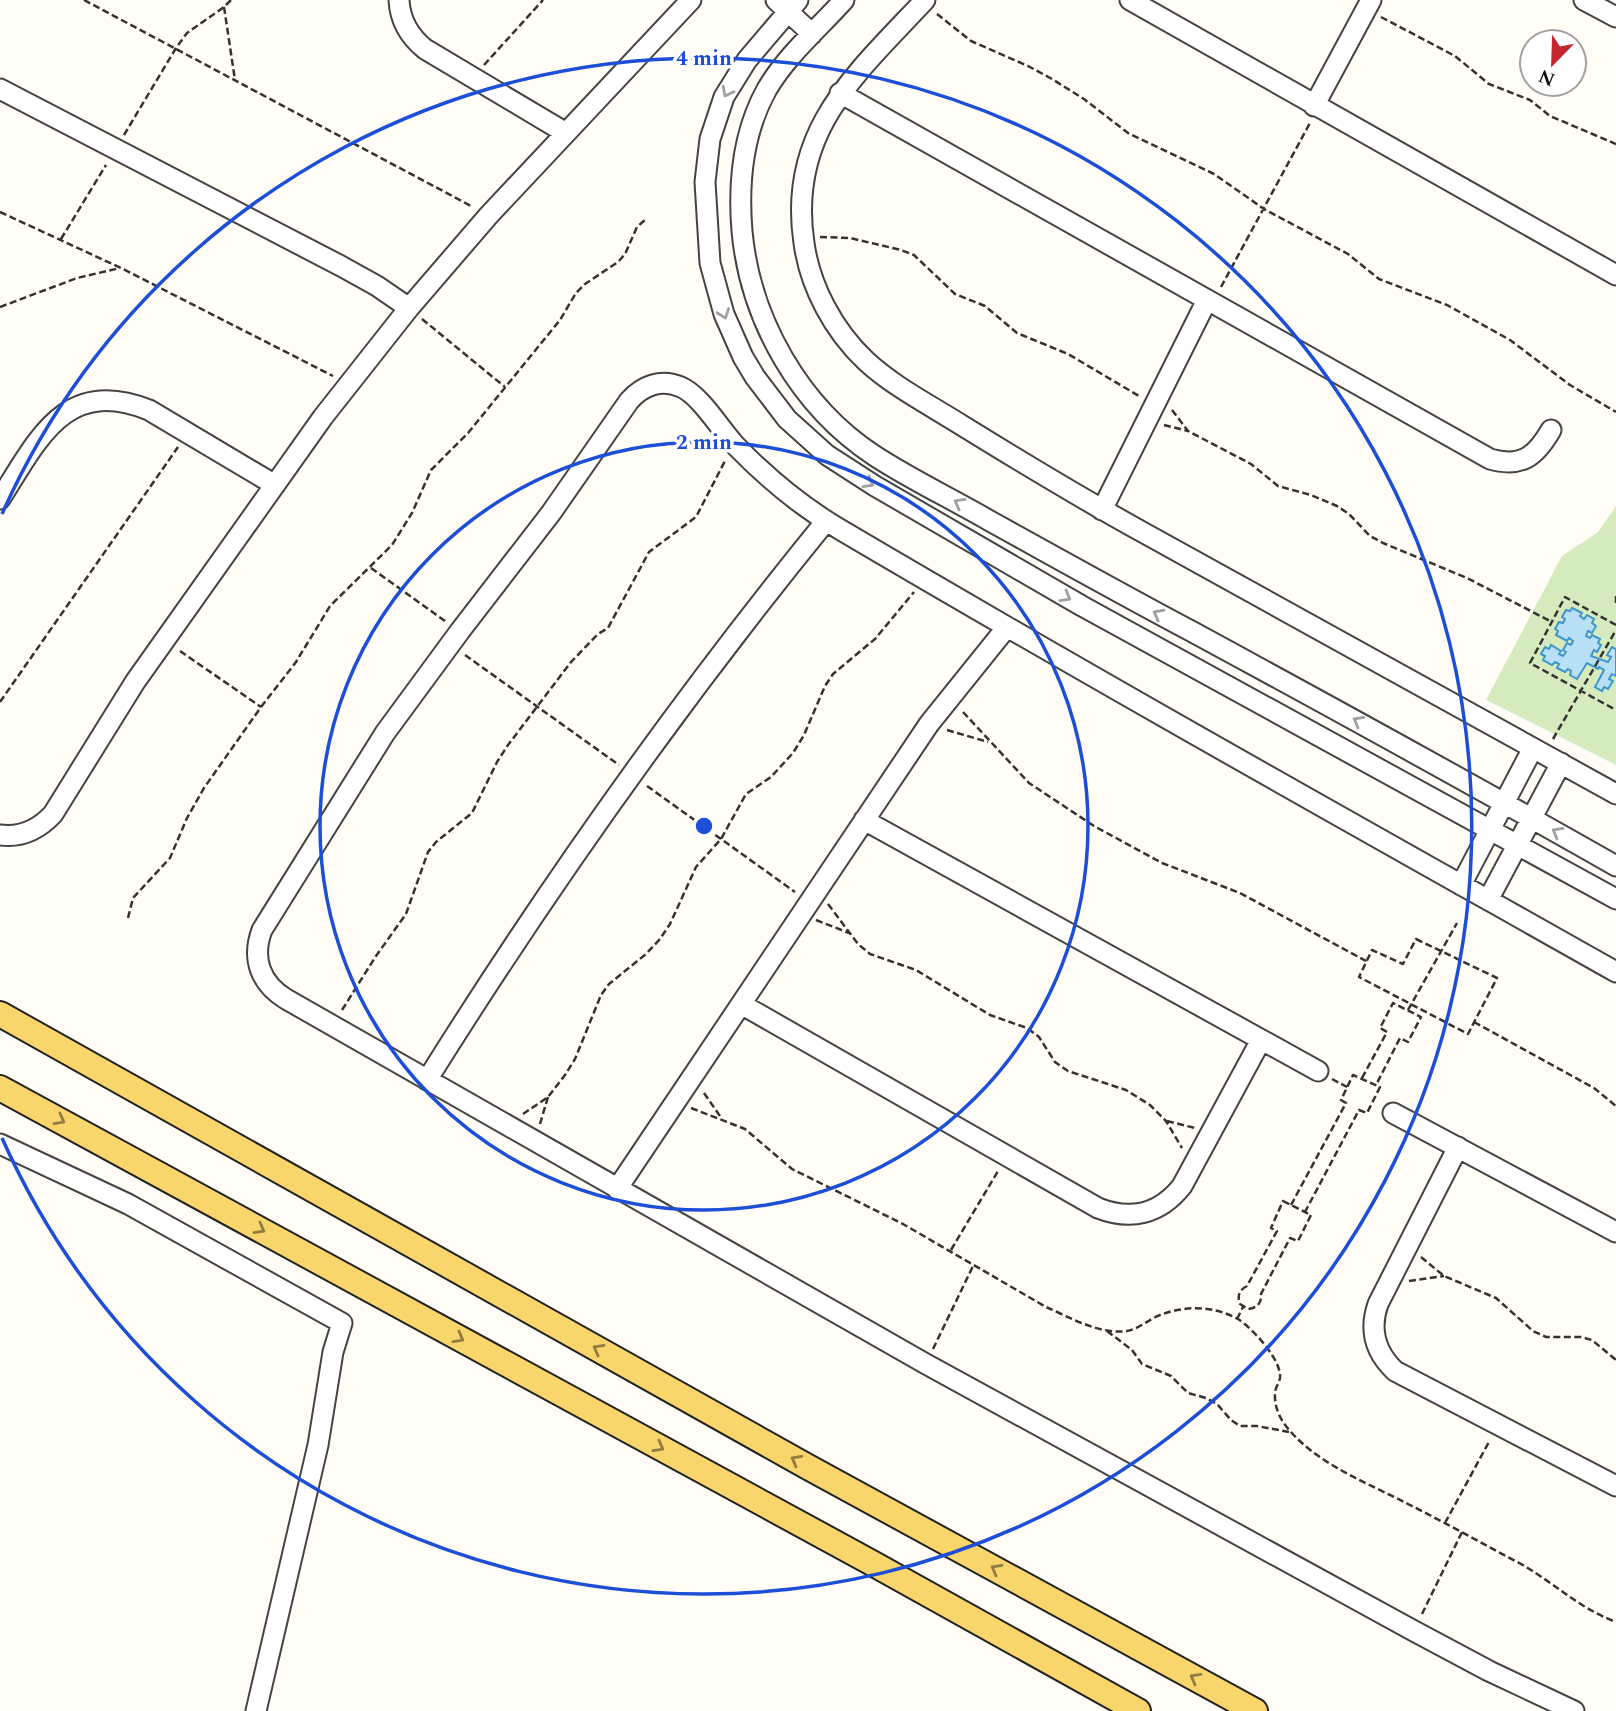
<svg xmlns="http://www.w3.org/2000/svg" width="1616" height="1711" viewBox="0 0 1616 1711" font-family="Spectral,serif">
  <style>
    .green { fill: #d5ebbd }
    .water { fill: #b9e0f7; stroke: #3f96cf; stroke-width: 2 }
    .lines { fill: none; stroke-linecap: round; stroke-linejoin: round }
    .minor-casing { stroke: #444; stroke-width: 23 }
    .major-casing { stroke: #222; stroke-width: 28 }
    .path { stroke: #333; stroke-width: 2.5; stroke-dasharray: 7 3.5; stroke-linecap: butt }
    .minor { stroke: #fff; stroke-width: 19 }
    .major { stroke: #f9d66b; stroke-width: 24 }
    .oneway { stroke: #a0a0a0 }
    .oneway2 { stroke: #917d42 }
    .ring { fill: none; stroke: #1d4ed8; stroke-width: 3.5 }
    .centre { fill: #1d4ed8; stroke: #fff; stroke-width: 3.5 }
    .ring-label { font-size: 21px; text-anchor: middle; font-weight: bold; fill: #1d4ed8; stroke: #fff; stroke-width: 7; stroke-linejoin: round; paint-order: stroke }
  </style>
  <rect width="100%" height="100%" fill="#fffdf5"/>
  <path class="green" d="M1616,506V765L1486,700L1562,556L1598,532Z"/>
  <path class="water" d="M1572,608L1582,613L1580,616L1584,619L1587,615L1594,619L1592,623L1596,626L1592,633L1588,631L1586,636L1590,638L1592,635L1600,639L1598,643L1601,645L1597,652L1594,650L1591,656L1608,662L1611,657L1607,655L1612,647L1616,649V676L1612,674L1609,679L1613,681L1608,689L1604,687L1602,691L1595,687L1604,670L1599,667L1598,669L1587,663L1577,679L1570,675L1571,671L1568,669L1565,672L1557,668L1559,664L1555,662L1552,665L1543,660L1545,656L1541,654L1545,647L1549,649L1551,645L1561,651L1559,654L1563,656L1566,652L1563,650L1567,643L1571,645L1573,641L1569,638L1567,641L1556,635L1558,631L1555,629L1559,622L1563,623L1565,619L1562,617L1566,610L1570,611Z"/>
  <g class="lines">
    <g class="minor-casing">
      <path id="minor" d="M399,0C400,21 409,36 425,49L566,133
        M776,0L812,34
        M798,0L747,60L724,97L710,139L705,182L710,263L724,314L743,357L755,377L787,419L827,455L875,486L1082,606L1616,899
        M844,0C818,29 787,55 767,89C743,132 738,183 742,231C750,320 800,407 875,456C912,480 952,499 990,521C1057,558 1123,595 1191,631C1333,708 1475,786 1616,866
        M925,0C856,74 787,131 804,243C810,287 834,331 866,361C894,387 930,405 963,426C1023,463 1084,500 1146,534C1303,621 1460,707 1616,794
        M1130,0L1616,275
        M1584,0L1616,17
        M0,89L341,266L377,286L409,308
        M840,93L1490,459C1522,468 1536,456 1551,430
        M1314,106L1371,0
        M0,499C38,440 65,376 149,410L275,485
        M1102,510L1207,300
        M864,820L1318,1071
        M0,835C22,838 39,829 53,814L135,682L323,417L409,308L489,215L691,0
        M1461,885L1533,748
        M1488,900L1561,763
        M741,1004L1098,1208C1131,1221 1160,1214 1182,1186L1261,1040
        M427,1080C549,885 681,699 826,521
        M1393,1113L1616,1232
        M0,1144L128,1204L342,1323L333,1352L318,1445L256,1711
        M1458,1147L1378,1304C1369,1330 1375,1352 1395,1371L1616,1486
        M617,1189L929,724L1007,627
        M1574,1711L1489,1671L1414,1631L926,1364L286,999C261,984 251,959 262,930L385,733L460,631L551,513L629,401C642,386 661,378 681,387C700,395 721,430 736,446C768,479 802,507 841,530C1097,681 1357,826 1616,972"/>
    </g>
    <g class="major-casing">
      <path id="major" d="M0,1014L808,1467L1255,1711
        M0,1088L872,1563L1138,1711"/>
    </g>
    <path class="path" d="M84,0L473,207
      M224,7L235,80
      M937,14L971,41L1028,66L1052,79L1084,99L1128,133L1214,174L1264,209L1348,254L1379,279L1447,305L1510,340L1570,385L1616,412
      M1381,17L1455,56L1489,84L1530,100L1550,116L1616,144
      M484,65L543,0
      M124,135L176,48L187,33L224,7L231,0
      M0,212L121,268L333,376
      M820,237L850,238L901,250L914,255L955,294L985,306L1017,333L1068,354L1139,396
      M61,239L106,165
      M1221,287L1310,123
      M0,307L77,278L120,268
      M422,319L505,387
      M1172,410L1188,431L1251,464L1278,486L1311,495L1337,506L1349,514L1370,536L1383,543L1467,578L1552,622
      M1164,425L1188,431
      M371,568L445,621
      M1616,596V603
      M1616,625L1565,597L1530,663L1616,710
      M180,651L261,707
      M465,655L619,765
      M0,702L178,447
      M963,712L1029,783L1094,826L1162,863L1240,893L1366,961
      M947,730L988,742
      M1553,739L1616,630
      M647,786L795,892
      M828,904L858,944L870,954L916,970L990,1015L1027,1028L1039,1037L1055,1062L1068,1071L1126,1090L1150,1105L1166,1121L1182,1148
      M128,918L133,898L170,858L187,818L204,788L261,707L296,662L330,606L392,545L412,513L431,470L468,433L560,320L576,293L585,284L618,262L625,254L637,227L646,219
      M816,920L849,933
      M1416,939L1497,978L1468,1034L1359,977L1372,950L1403,964Z
      M342,1010L376,956L406,914L428,852L436,842L472,813L497,762L508,745L571,662L598,634L608,628L649,552L696,517L726,459
      M1408,1010L1457,923
      M1474,1022L1594,1088L1616,1106
      M1362,1078L1387,1032L1380,1028L1393,1003L1421,1017L1408,1042L1400,1038L1376,1085
      M1332,1079L1347,1087
      M704,1093L722,1119
      M691,1108L745,1129L792,1169L903,1224L1046,1307C1069,1317 1100,1335 1127,1331C1139,1329 1149,1319 1160,1315C1186,1305 1214,1306 1238,1319C1252,1328 1282,1360 1280,1378C1279,1383 1275,1388 1275,1393C1274,1408 1281,1421 1290,1431C1321,1466 1368,1483 1408,1504C1446,1523 1483,1544 1521,1564C1556,1584 1577,1607 1616,1622
      M523,1114L548,1097L565,1075L575,1059L601,995L609,984L646,954L660,939L670,924L696,867L721,839L746,794L771,777L793,753L804,735L825,686L833,674L875,639L914,592
      M1167,1121L1195,1128
      M540,1124L548,1097
      M1283,1201L1311,1215L1298,1241L1290,1238L1261,1294C1262,1303 1257,1308 1248,1309L1240,1304C1237,1296 1239,1290 1247,1286L1277,1231L1271,1228Z
      M1291,1205L1346,1103L1341,1100L1353,1075L1380,1087L1367,1113L1359,1110L1305,1212
      M951,1250L998,1171
      M1421,1257L1444,1276L1496,1298L1533,1331L1546,1337H1581L1592,1340L1616,1360
      M1409,1281L1444,1276
      M1237,1319L1243,1307
      M1107,1331L1132,1350L1142,1364L1171,1376L1188,1393L1206,1398L1217,1404L1231,1420L1240,1426H1257L1289,1432
      M933,1349L974,1264
      M1445,1523L1490,1440
      M1422,1614L1462,1532"/>
    <use href="#minor" class="minor"/>
    <use href="#major" class="major"/>
  </g>
  <defs><path id="oneway-chevron" d="M-2-3.5L2.5 0L-2 3.5" fill="none" stroke-width="1.6" stroke-linecap="round" stroke-linejoin="round" transform="scale(1.75)"/></defs>
  <g class="oneway">
    <use href="#oneway-chevron" transform="translate(727 92) rotate(117)"/>
    <use href="#oneway-chevron" transform="translate(724 314) rotate(70)"/>
    <use href="#oneway-chevron" transform="translate(869 483) rotate(30)"/>
    <use href="#oneway-chevron" transform="translate(959 503) rotate(-151)"/>
    <use href="#oneway-chevron" transform="translate(1066 597) rotate(30)"/>
    <use href="#oneway-chevron" transform="translate(1158 614) rotate(-152)"/>
    <use href="#oneway-chevron" transform="translate(1358 721) rotate(-151)"/>
    <use href="#oneway-chevron" transform="translate(1557 832) rotate(-150)"/>
  </g>
  <g class="oneway2">
    <use href="#oneway-chevron" transform="translate(60 1120) rotate(29)"/>
    <use href="#oneway-chevron" transform="translate(260 1229) rotate(29)"/>
    <use href="#oneway-chevron" transform="translate(459 1338) rotate(29)"/>
    <use href="#oneway-chevron" transform="translate(598 1349) rotate(-151)"/>
    <use href="#oneway-chevron" transform="translate(659 1447) rotate(29)"/>
    <use href="#oneway-chevron" transform="translate(796 1460) rotate(-151)"/>
    <use href="#oneway-chevron" transform="translate(996 1569) rotate(-151)"/>
    <use href="#oneway-chevron" transform="translate(1195 1678) rotate(-151)"/>
  </g>
  <g class="ring">
    <circle cx="704" cy="826" r="384"/>
    <path d="M2 514A768 768 0 1 1 2 1138"/>
  </g>
  <circle cx="704" cy="826" r="10" class="centre"/>
  <g class="ring-label">
    <text x="704" y="65">4 min</text>
    <text x="704" y="449">2 min</text>
  </g>
  <g transform="translate(1553 63) rotate(203)"><circle r="33" fill="#ffffff" stroke="#a0a0a0" stroke-width="2"/>
  <path d="M0-5L12 26L0 18L-12 26Z" fill="#c4262e"/>
  <text y="-10" font-size="19" font-weight="bold" text-anchor="middle" fill="#111111">N</text>
  </g>
</svg>
